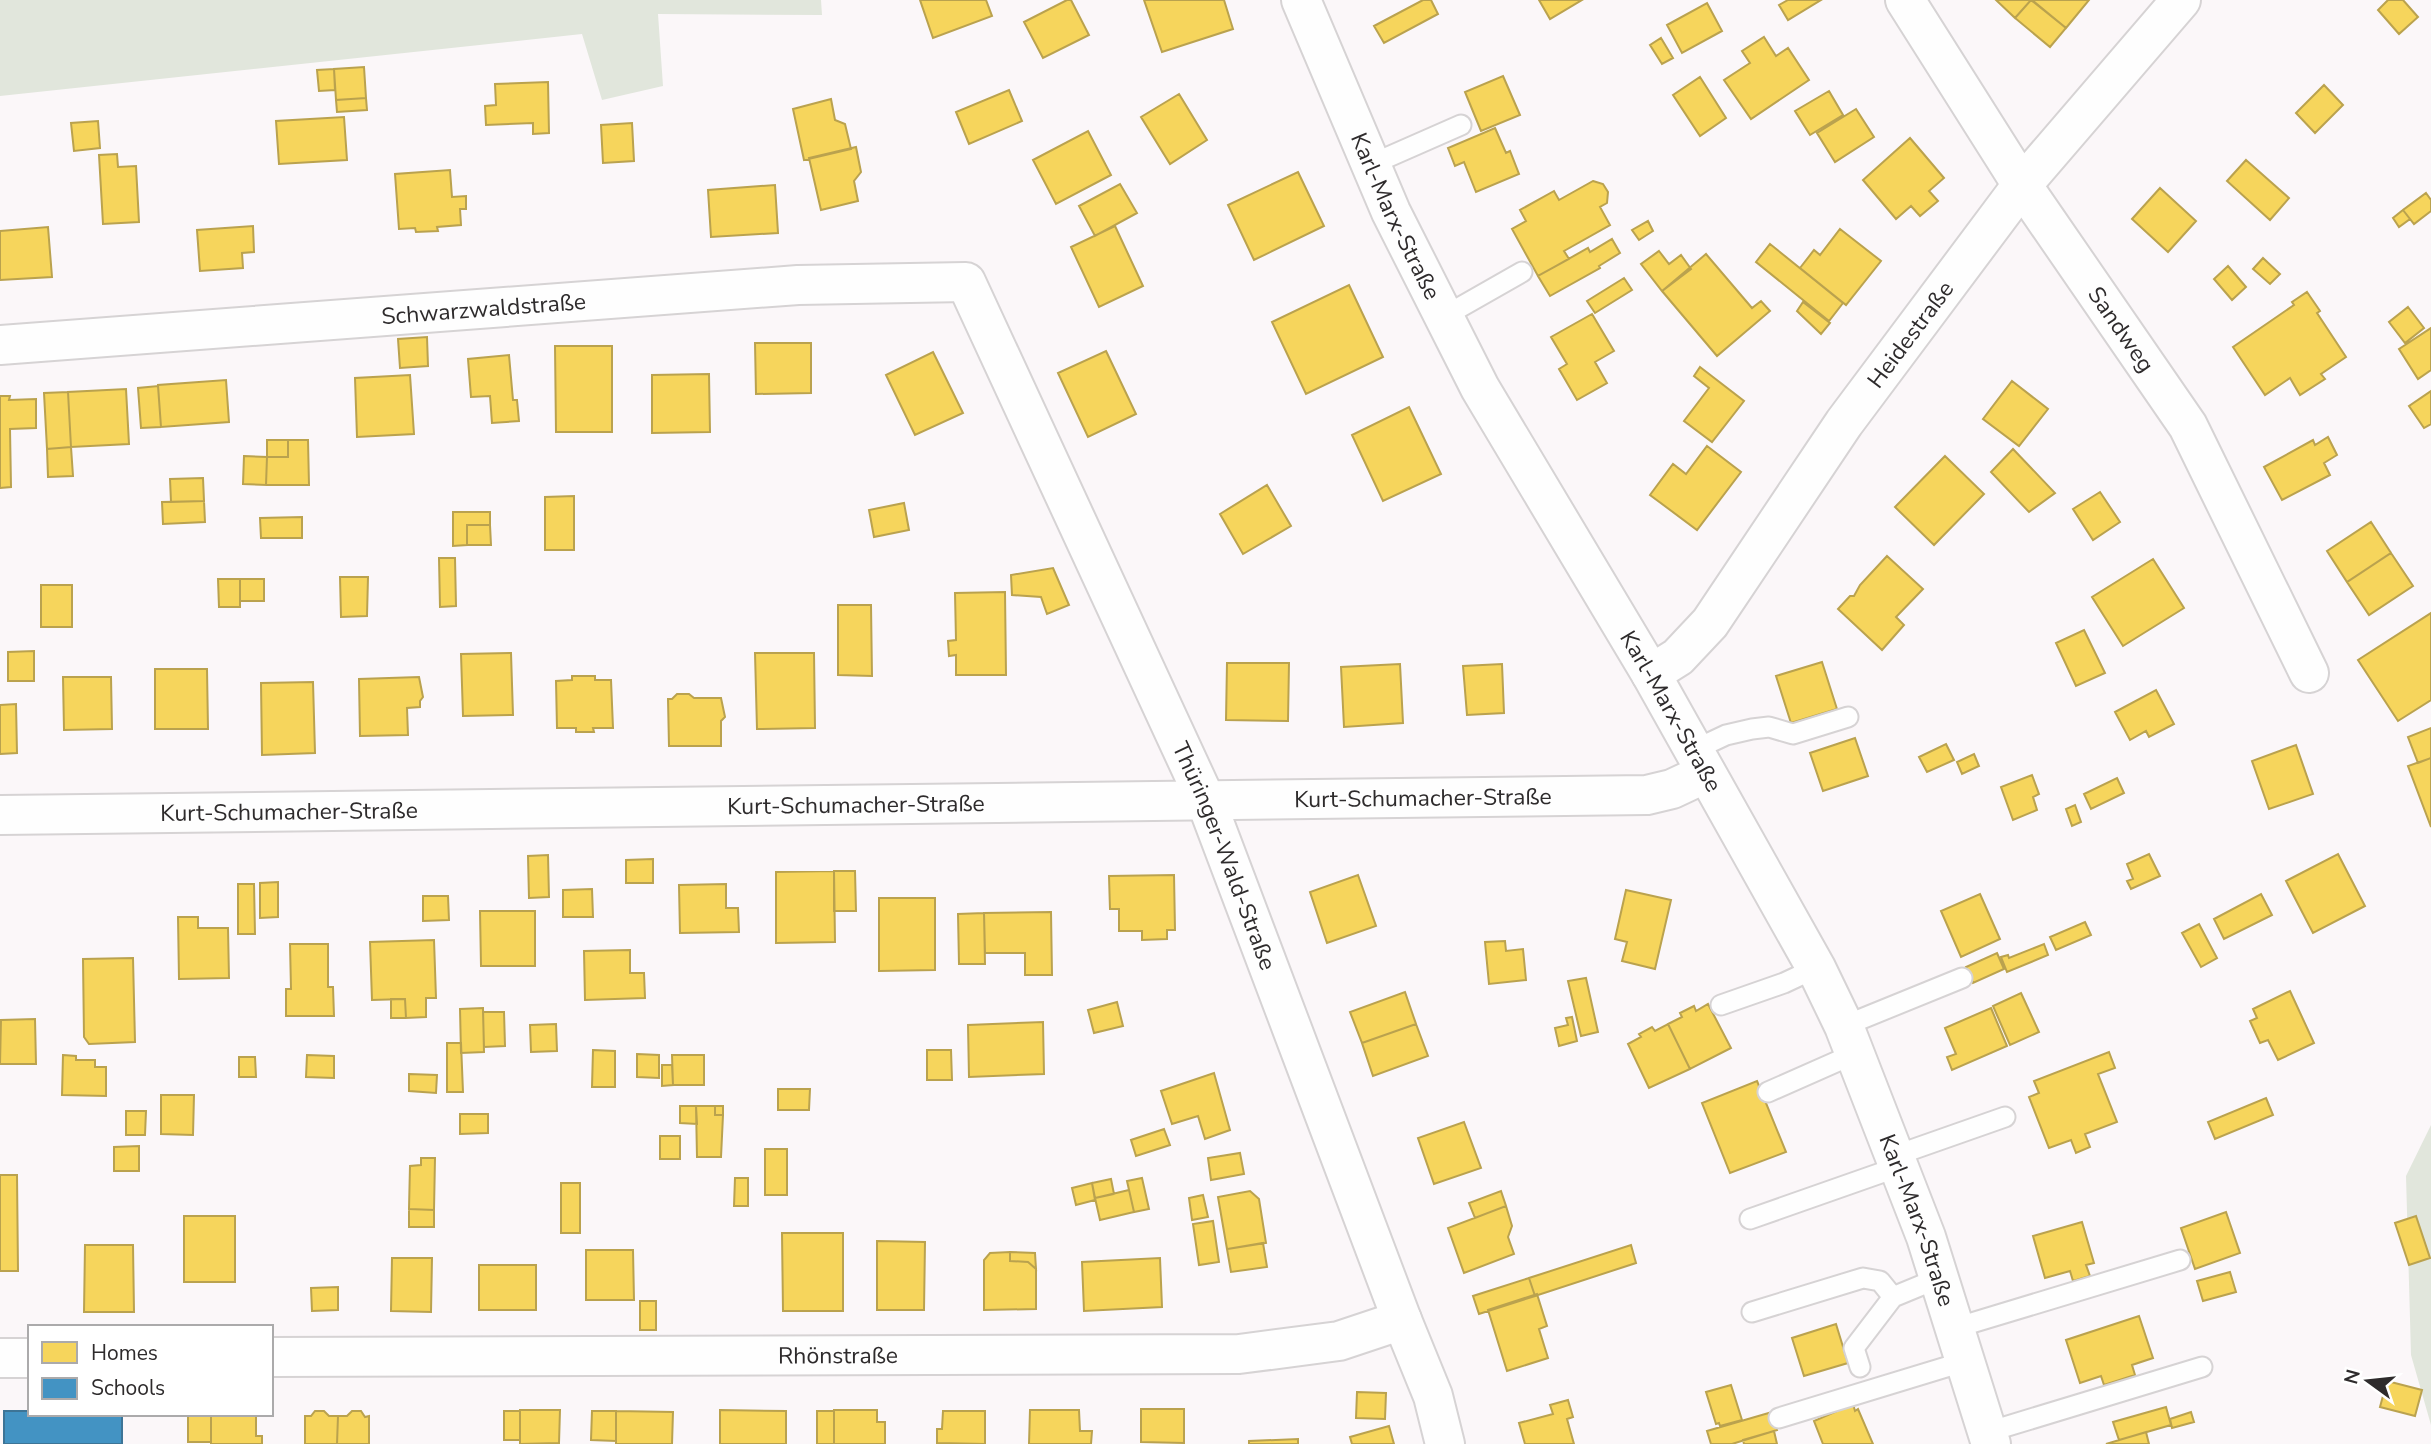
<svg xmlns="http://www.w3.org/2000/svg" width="2431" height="1444" viewBox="0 0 2431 1444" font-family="'Nunito Sans',sans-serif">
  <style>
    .green { fill: #e1e6dc }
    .homes { fill: #f6d55c; stroke: #baa24e; stroke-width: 2 }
    .schools { fill: #4393c3; stroke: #3d7496; stroke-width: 2 }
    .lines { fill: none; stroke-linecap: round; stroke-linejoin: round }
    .lane-casing { stroke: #d6d3d4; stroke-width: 23 }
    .street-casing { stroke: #d6d3d4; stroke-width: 42 }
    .lane { stroke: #fefefe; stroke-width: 19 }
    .street { stroke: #fefefe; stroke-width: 38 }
    .labels { text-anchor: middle; stroke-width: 7; stroke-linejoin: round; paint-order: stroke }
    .street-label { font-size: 23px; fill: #2e2b2c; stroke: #fff }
  </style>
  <rect width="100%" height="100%" fill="#fbf7f9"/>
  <path class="green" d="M0,0H821L822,15L658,14L663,86L602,100L582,34L0,96Z
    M2431,1125V1425L2411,1355L2406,1176Z"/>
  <path class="homes" d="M920,0H986L992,16L933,38Z
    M1067,0H1071L1089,35L1043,58L1024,22Z
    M1144,0H1224L1233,29L1162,52Z
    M1423,0H1431L1438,14L1384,43L1374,26Z
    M1539,0H1582L1550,19Z
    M1788,0H1821L1788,20L1779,5Z
    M1996,0H2031L2015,18Z
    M2031,0L2066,28L2050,47L2015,18Z
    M2032,0H2089L2066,28Z
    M2388,0H2403L2418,17L2399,34L2378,10Z
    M1707,3L1722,31L1682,53L1667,25Z
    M1764,37L1776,56L1788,48L1809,80L1751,119L1724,80L1750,63L1742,51Z
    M1661,38L1673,58L1662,64L1650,45Z
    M364,67L366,98L336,100L334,69Z
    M334,69L335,90L319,91L317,70Z
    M1503,76L1520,115L1481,131L1465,92Z
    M1700,77L1726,118L1700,136L1673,95Z
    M548,82L549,133L533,134V123L486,125L485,106L496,105L495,84Z
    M2324,85L2343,105L2315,133L2296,113Z
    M1009,90L1022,121L969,144L956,112Z
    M1829,91L1843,115L1810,135L1795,111Z
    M1179,94L1207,140L1170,164L1141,117Z
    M366,98L367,110L337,112L336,100Z
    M831,99L835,120L845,124L851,149L804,160L793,109Z
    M1856,109L1874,137L1835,162L1817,133Z
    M344,117L347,160L279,164L276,121Z
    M98,121L100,148L74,151L71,123Z
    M632,123L634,161L603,163L601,125Z
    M1495,128L1506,153L1510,151L1519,174L1476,192L1464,162L1455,166L1448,148Z
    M1088,131L1111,175L1056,204L1033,160Z
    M1910,138L1944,178L1929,191L1938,201L1920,216L1911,206L1896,219L1863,180Z
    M856,147L861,172L854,181L858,201L821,210L809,158Z
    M117,154L118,167L136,166L139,222L103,224L99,155Z
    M2246,160L2289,198L2270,220L2227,181Z
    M450,170L452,197L466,196V209H460L461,225L437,227L438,231L416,232L415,228L399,229L395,174Z
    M1298,172L1324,226L1254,260L1228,205Z
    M1593,181L1603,184L1608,192L1607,203L1600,207L1610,225L1564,251L1569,259L1538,276L1512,229L1526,221L1520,210L1554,191L1559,200Z
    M1120,184L1137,213L1095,236L1079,206Z
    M775,185L778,233L711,237L708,190Z
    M2160,188L2196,221L2168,252L2132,219Z
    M2426,193L2431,200V211L2414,224L2403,210Z
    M2403,210L2410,219L2399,227L2393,218Z
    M1648,221L1653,231L1639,240L1632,230Z
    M253,226L254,252L242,253L243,268L200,271L197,230Z
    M1115,226L1143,286L1099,307L1071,247Z
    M48,227L52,277L0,280V231Z
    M1840,229L1881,261L1846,305L1800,268L1814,250L1820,255Z
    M1612,239L1620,253L1599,266L1600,268L1550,296L1538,276L1588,248L1590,252Z
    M1770,244L1843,303L1829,321L1756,262Z
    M1659,251L1669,264L1681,255L1691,269L1662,291L1641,264Z
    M1706,254L1752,308L1761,301L1770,311L1717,356L1662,291Z
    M2263,258L2280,274L2270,284L2253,269Z
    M2228,266L2246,287L2232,300L2214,279Z
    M1624,278L1632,290L1595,313L1587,301Z
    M1349,285L1383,357L1306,394L1272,322Z
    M2307,292L2320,311L2317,313L2346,357L2321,374L2325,379L2300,395L2290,378L2265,395L2233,347L2294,305L2292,302Z
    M1803,302L1830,323L1821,334L1797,311Z
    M2408,307L2424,328L2405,343L2389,322Z
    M1592,314L1614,351L1595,362L1607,383L1577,400L1559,369L1567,364L1551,337Z
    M2431,328V370L2418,379L2399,349Z
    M427,337L428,366L400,368L398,339Z
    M755,343H811V393L756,394Z
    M555,346H612V432H556Z
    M1106,351L1136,414L1088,437L1058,373Z
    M933,352L963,413L915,435L886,375Z
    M509,355L513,400H517L519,421L492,423L490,396L471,397L468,359Z
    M1700,367L1744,401L1712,442L1684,421L1709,388L1694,376Z
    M709,374L710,432L652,433V375Z
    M410,375L414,434L357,437L355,378Z
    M226,380L229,422L161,427L158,385Z
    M2012,381L2048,409L2019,446L1983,419Z
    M158,386L161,427L141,428L138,388Z
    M126,389L129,444L71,447L68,392Z
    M2431,391V424L2424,428L2409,406Z
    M68,392L71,447L47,449L44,393Z
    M0,396H10L9,400L36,399V428L10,429L11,487L0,488Z
    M1409,407L1441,474L1383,501L1352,435Z
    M2328,437L2337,455L2324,463L2330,475L2282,500L2264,467L2313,440L2315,445Z
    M267,440H288V457H267Z
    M288,440H308L309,485H266L267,457H288Z
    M1707,446L1741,472L1697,530L1650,495L1673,464L1686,474Z
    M71,447L73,476L48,477L47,449Z
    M2013,449L2055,493L2029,512L1991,472Z
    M244,456L267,457L266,485L243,484Z
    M1945,456L1984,494L1934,545L1895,507Z
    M203,478L204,501L171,502L170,479Z
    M1267,485L1291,526L1243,554L1220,514Z
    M2100,492L2120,522L2093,540L2073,509Z
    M574,496V550H545V497Z
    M204,501L205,522L163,524L162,502Z
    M904,503L909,530L874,537L869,510Z
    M453,512H490V525H467V545L453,546Z
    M302,517V538H261L260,518Z
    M2371,522L2391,553L2347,582L2327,551Z
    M467,525H490L491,545H467Z
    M2391,553L2413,586L2369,615L2347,582Z
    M1887,556L1923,589L1896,617L1904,625L1882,650L1838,609L1850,596H1854L1860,585Z
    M439,558H455L456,606L440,607Z
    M2153,559L2184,608L2123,646L2092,597Z
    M1053,568L1069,605L1047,614L1041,597L1012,595L1011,575Z
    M340,577H368L367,616L341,617Z
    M218,579H240V607H219Z
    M240,579H264V601H240Z
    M41,585H72V627H41Z
    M1005,592L1006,675H956V655L949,656L948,641L956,640L955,593Z
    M838,605H871L872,676L838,675Z
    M2431,613V700L2398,721L2358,660Z
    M2084,630L2105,673L2076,686L2056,643Z
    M34,651V681H8V652Z
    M511,653L513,715L463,716L461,654Z
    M755,653H814L815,728L757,729Z
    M1822,662L1837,709L1791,723L1776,676Z
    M1227,663H1289L1288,721L1226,720Z
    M1400,664L1403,723L1344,727L1341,667Z
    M1502,664L1504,713L1467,715L1463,666Z
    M155,669H207L208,729H155Z
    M572,676H595V680H611L613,728H593L594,732H576V728H557L556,681L572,680Z
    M63,677H111L112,729L64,730Z
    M419,677L423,697L420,701V707L407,708L408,735L360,736L359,679Z
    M313,682L315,753L262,755L261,683Z
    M2156,690L2174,724L2149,737L2146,731L2130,740L2115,712Z
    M677,694H689L694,698H721L725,717L721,721V746H669L668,699H672Z
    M16,704L17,753L0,754V705Z
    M2431,728V758L2418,763L2408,737Z
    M1855,738L1868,776L1823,791L1810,753Z
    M1946,744L1954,760L1927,772L1919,757Z
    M2296,745L2313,794L2269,809L2252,761Z
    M1974,754L1979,766L1962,774L1957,762Z
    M2431,758V827L2408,766Z
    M2032,775L2039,794L2033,797L2037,810L2013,820L2001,787Z
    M2117,778L2124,793L2091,809L2084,794Z
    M2075,805L2081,822L2072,826L2066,809Z
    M2149,854L2160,876L2131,889L2127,881L2133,879L2127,864Z
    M2338,854L2365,906L2313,933L2286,881Z
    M548,855L549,897L529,898L528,856Z
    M653,859V883H626V860Z
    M834,871L835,942L776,943V872Z
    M834,871H855L856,911H834Z
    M1174,875L1175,930H1167V939L1142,940V931H1119V909H1110L1109,876Z
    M1358,875L1376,926L1327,943L1310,892Z
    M278,882V917L260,918V883Z
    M238,884H254L255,934H238Z
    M726,884V908H738L739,932L680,933L679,885Z
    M592,889L593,917H563V890Z
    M1626,890L1671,900L1655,969L1622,961L1627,942L1615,939Z
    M1980,894L2000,939L1961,957L1941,911Z
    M2261,894L2272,915L2224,939L2214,919Z
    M423,896H448L449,920L423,921Z
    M879,898H935V970L879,971Z
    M480,911H535V966H481Z
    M1051,912L1052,975H1025V953H985L984,913Z
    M984,913L985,964H959L958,914Z
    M178,917H198V928H228L229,978L179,979Z
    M2085,922L2091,935L2056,950L2050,937Z
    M2199,924L2217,958L2201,967L2182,933Z
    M434,940L436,998H426V1017L406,1018L405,999L372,1000L370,942Z
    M1505,941L1506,951L1523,949L1526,980L1489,984L1485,942Z
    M290,944H328V987H333L334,1016H286V989H291Z
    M2044,944L2048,955L2007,972L2001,957L2008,955L2009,958Z
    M630,950V973H644L645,998L585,1000L584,951Z
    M1997,953L2004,969L1973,983L1966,967Z
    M133,958L135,1042L89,1044L84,1037L83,959Z
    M1586,978L1598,1032L1581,1036L1568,981Z
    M2290,991L2314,1043L2278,1060L2268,1040L2260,1043L2250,1021L2257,1018L2253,1009Z
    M1405,992L1416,1024L1362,1043L1350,1012Z
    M2021,993L2039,1032L2010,1045L1993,1006Z
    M391,999H405L406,1018H391Z
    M1117,1002L1123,1026L1094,1033L1088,1010Z
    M1708,1004L1731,1048L1690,1069L1668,1024L1682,1017L1680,1013L1694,1006L1696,1011Z
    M483,1008L484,1052L461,1053L460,1009Z
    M1991,1008L2007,1046L1952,1070L1947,1057L1956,1054L1945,1028Z
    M483,1012H504L505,1046L484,1047Z
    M1572,1017L1577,1041L1559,1046L1555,1028L1568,1025L1566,1018Z
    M35,1019L36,1064H0L1,1020Z
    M1043,1022L1044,1074L969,1077L968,1025Z
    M556,1024L557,1051L531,1052L530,1025Z
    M1416,1024L1428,1056L1373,1076L1362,1043Z
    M1668,1024L1690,1069L1649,1088L1628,1044L1641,1037L1639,1034L1652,1027L1655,1031Z
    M447,1043H461L463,1092H447Z
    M593,1050L615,1051V1087H592Z
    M927,1050H951L952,1080H927Z
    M2109,1052L2115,1068L2098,1074L2117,1122L2085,1134L2090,1147L2076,1153L2071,1140L2049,1148L2029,1097L2039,1093L2034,1081Z
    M637,1054L659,1055V1078L637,1077Z
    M63,1055L76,1056V1060H95V1067H106V1096L62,1095Z
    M307,1055L334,1056V1078L306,1077Z
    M672,1055H704V1085H673Z
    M239,1057H255L256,1077H239Z
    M662,1065H672L673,1085L662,1086Z
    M1214,1073L1230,1130L1205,1139L1198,1116L1172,1124L1161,1091Z
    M409,1074L437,1075L436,1093L409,1091Z
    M1757,1081L1786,1152L1730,1173L1702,1103Z
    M778,1089H810L809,1110H778Z
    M161,1095H194L193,1135L161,1134Z
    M2266,1098L2273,1115L2215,1139L2208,1122Z
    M680,1106H696L697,1124L680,1123Z
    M696,1106H715V1115H723L721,1157H697Z
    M715,1106H723V1115H715Z
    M126,1111H146L145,1135H126Z
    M460,1114H488V1133L460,1134Z
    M1464,1122L1481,1168L1434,1184L1418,1138Z
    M1164,1129L1170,1145L1136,1156L1131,1140Z
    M660,1136H680V1159H660Z
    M139,1146V1171H114V1147Z
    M765,1149H787V1195H765Z
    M1240,1153L1244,1174L1211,1180L1208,1158Z
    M421,1158H435L434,1210L409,1209L410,1166L421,1165Z
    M0,1175H17L18,1271H0Z
    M735,1178H748V1206H734Z
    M1142,1178L1149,1209L1134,1212L1127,1181Z
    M1111,1179L1114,1194L1095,1198L1092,1183Z
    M561,1183H580V1233H561Z
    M1092,1183L1095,1200L1076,1205L1072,1188Z
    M1129,1190L1134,1212L1100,1220L1095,1198Z
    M1250,1191L1259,1199L1266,1243L1227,1249L1218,1197Z
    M1501,1191L1506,1206L1475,1218L1469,1203Z
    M1203,1195L1208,1217L1192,1220L1189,1198Z
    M1506,1206L1512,1226L1508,1237L1514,1254L1464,1273L1448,1228Z
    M409,1209L434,1210V1227H409Z
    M2226,1212L2240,1253L2195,1269L2181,1228Z
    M184,1216H235V1282H184Z
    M2416,1216L2430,1258L2409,1265L2395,1223Z
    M1213,1221L1219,1262L1199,1265L1193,1224Z
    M2082,1222L2094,1263L2086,1265L2090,1276L2073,1281L2070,1271L2045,1278L2033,1236Z
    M782,1233H843V1311H783Z
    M877,1241L925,1242L924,1310H877Z
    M1263,1243L1267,1267L1231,1272L1227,1249Z
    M85,1245H133L134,1312H84Z
    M1631,1245L1636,1263L1535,1296L1529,1278Z
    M586,1250H633L634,1300H586Z
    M1010,1252V1261L1028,1262L1036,1269V1309L984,1310V1260L990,1253Z
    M1010,1252L1035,1253L1036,1269L1028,1262L1010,1261Z
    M392,1258H432L431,1312L391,1311Z
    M1160,1258L1162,1307L1084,1311L1082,1262Z
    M479,1265H536V1310H479Z
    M2230,1272L2236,1292L2203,1301L2197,1281Z
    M1529,1278L1535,1296L1479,1314L1473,1296Z
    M338,1287V1310L312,1311L311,1288Z
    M1537,1294L1547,1326L1539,1329L1548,1358L1507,1371L1488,1310Z
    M640,1301H656V1330H640Z
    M2139,1316L2153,1358L2132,1365L2135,1375L2104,1385L2101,1376L2080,1383L2066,1340Z
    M1836,1324L1848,1363L1804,1376L1792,1338Z
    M2387,1381L2422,1390L2415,1416L2380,1407Z
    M1731,1385L1742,1420L1720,1426L1719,1423L1716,1424L1706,1392Z
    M1357,1392L1386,1393L1385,1419L1356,1418Z
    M1568,1400L1573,1417L1567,1419L1574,1444H1525L1519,1423L1553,1414L1550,1405Z
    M1853,1404L1855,1411L1858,1409L1873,1444H1823L1814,1421Z
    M2166,1407L2171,1425L2119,1440L2113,1422Z
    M1141,1409H1184V1443L1141,1442Z
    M520,1410H560L559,1443L520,1444Z
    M720,1410L786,1411V1444H720Z
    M834,1410H877V1422H885V1444H834Z
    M1030,1410H1079L1080,1431H1092L1091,1444H1029Z
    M315,1411H324L329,1416H338L337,1444H305V1416H311Z
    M352,1411H361L365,1417L369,1416V1444H337L338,1416H347Z
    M504,1411H520V1440H504Z
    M592,1411H616V1441L591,1440Z
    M616,1411L673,1412L672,1444H616Z
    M817,1411H834V1444H817Z
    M943,1411H985V1444L937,1443V1429H942Z
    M1772,1412L1777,1430L1732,1444H1711L1707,1431Z
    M2191,1412L2194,1422L2172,1428L2170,1419Z
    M188,1414H211V1442H188Z
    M211,1414H256V1436H262V1444H211Z
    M1389,1426L1394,1444H1352L1350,1437Z
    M1774,1431L1777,1444H1744L1743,1440Z
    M2146,1432L2149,1444H2106Z
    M1298,1439V1444H1249V1441Z"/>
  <path class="schools" d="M4,1411H30V1414H122V1444H4Z"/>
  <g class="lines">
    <g class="lane-casing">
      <path id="lane" d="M1370,165L1461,125
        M1443,317L1522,272
        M1694,750L1726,735L1752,729L1769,727L1793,734L1848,717
        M1721,1005L1784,983L1816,968
        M1844,1026L1962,978
        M1768,1092L1854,1054
        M1894,1156L2005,1117
        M1750,1219L1898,1167
        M1752,1312L1863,1278L1880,1281L1893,1297
        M1955,1328L2180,1260
        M1860,1367L1854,1348L1893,1297L1939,1278
        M1779,1418L1966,1361
        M1988,1432L2202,1367"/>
    </g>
    <g class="street-casing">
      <g id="street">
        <path id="s1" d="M1301,0L1391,212L1480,388L1651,674L1816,968L1844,1026L1926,1237L1991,1444"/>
        <path id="s2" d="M1905,0L2022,185L2188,426L2309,673"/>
        <path id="s3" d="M0,345L798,285L966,282L1206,801L1402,1320L1433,1396L1445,1444"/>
        <path id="s4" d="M1651,674L1678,657L1710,623L1844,423L2022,185L2181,0"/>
        <path id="s5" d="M0,815L1647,795L1672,789L1706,773"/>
        <path id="s6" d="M271,1357L1239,1354L1339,1341L1402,1320"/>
        <path d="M0,1358H30"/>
      </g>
    </g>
    <use href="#lane" class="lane"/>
    <use href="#street" class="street"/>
  </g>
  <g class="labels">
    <g class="street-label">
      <text dy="8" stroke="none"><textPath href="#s1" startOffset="236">Karl-Marx-Straße</textPath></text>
      <text dy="8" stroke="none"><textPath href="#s3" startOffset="485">Schwarzwaldstraße</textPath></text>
      <text dy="8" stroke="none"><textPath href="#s2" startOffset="394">Sandweg</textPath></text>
      <text dy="8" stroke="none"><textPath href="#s4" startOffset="430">Heidestraße</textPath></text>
      <text dy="8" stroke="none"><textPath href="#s1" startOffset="803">Karl-Marx-Straße</textPath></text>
      <text dy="8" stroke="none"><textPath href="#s5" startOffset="1423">Kurt-Schumacher-Straße</textPath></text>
      <text dy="8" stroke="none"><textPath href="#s5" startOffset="856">Kurt-Schumacher-Straße</textPath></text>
      <text dy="8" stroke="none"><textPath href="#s5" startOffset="289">Kurt-Schumacher-Straße</textPath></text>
      <text dy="8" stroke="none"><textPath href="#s3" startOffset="1598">Thüringer-Wald-Straße</textPath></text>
      <text dy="8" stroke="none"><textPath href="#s1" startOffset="1370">Karl-Marx-Straße</textPath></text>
      <text dy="8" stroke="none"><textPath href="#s6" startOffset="567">Rhönstraße</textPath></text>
    </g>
  </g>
  <rect x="28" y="1325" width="245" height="91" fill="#ffffff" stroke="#abaaab" stroke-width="2"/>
  <rect x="42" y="1342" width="35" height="21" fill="#f6d55c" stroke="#abaaab" stroke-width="2"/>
  <text x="91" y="1360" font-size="21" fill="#2e2b2c">Homes</text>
  <rect x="42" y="1378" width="35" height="21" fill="#4393c3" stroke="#abaaab" stroke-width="2"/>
  <text x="91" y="1395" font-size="21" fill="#2e2b2c">Schools</text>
  <g transform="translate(2368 1381) rotate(285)" stroke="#ffffff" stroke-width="5" paint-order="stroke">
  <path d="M0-5L12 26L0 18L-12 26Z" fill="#2e2b2c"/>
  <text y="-10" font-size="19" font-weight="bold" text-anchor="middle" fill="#2e2b2c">N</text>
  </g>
</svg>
